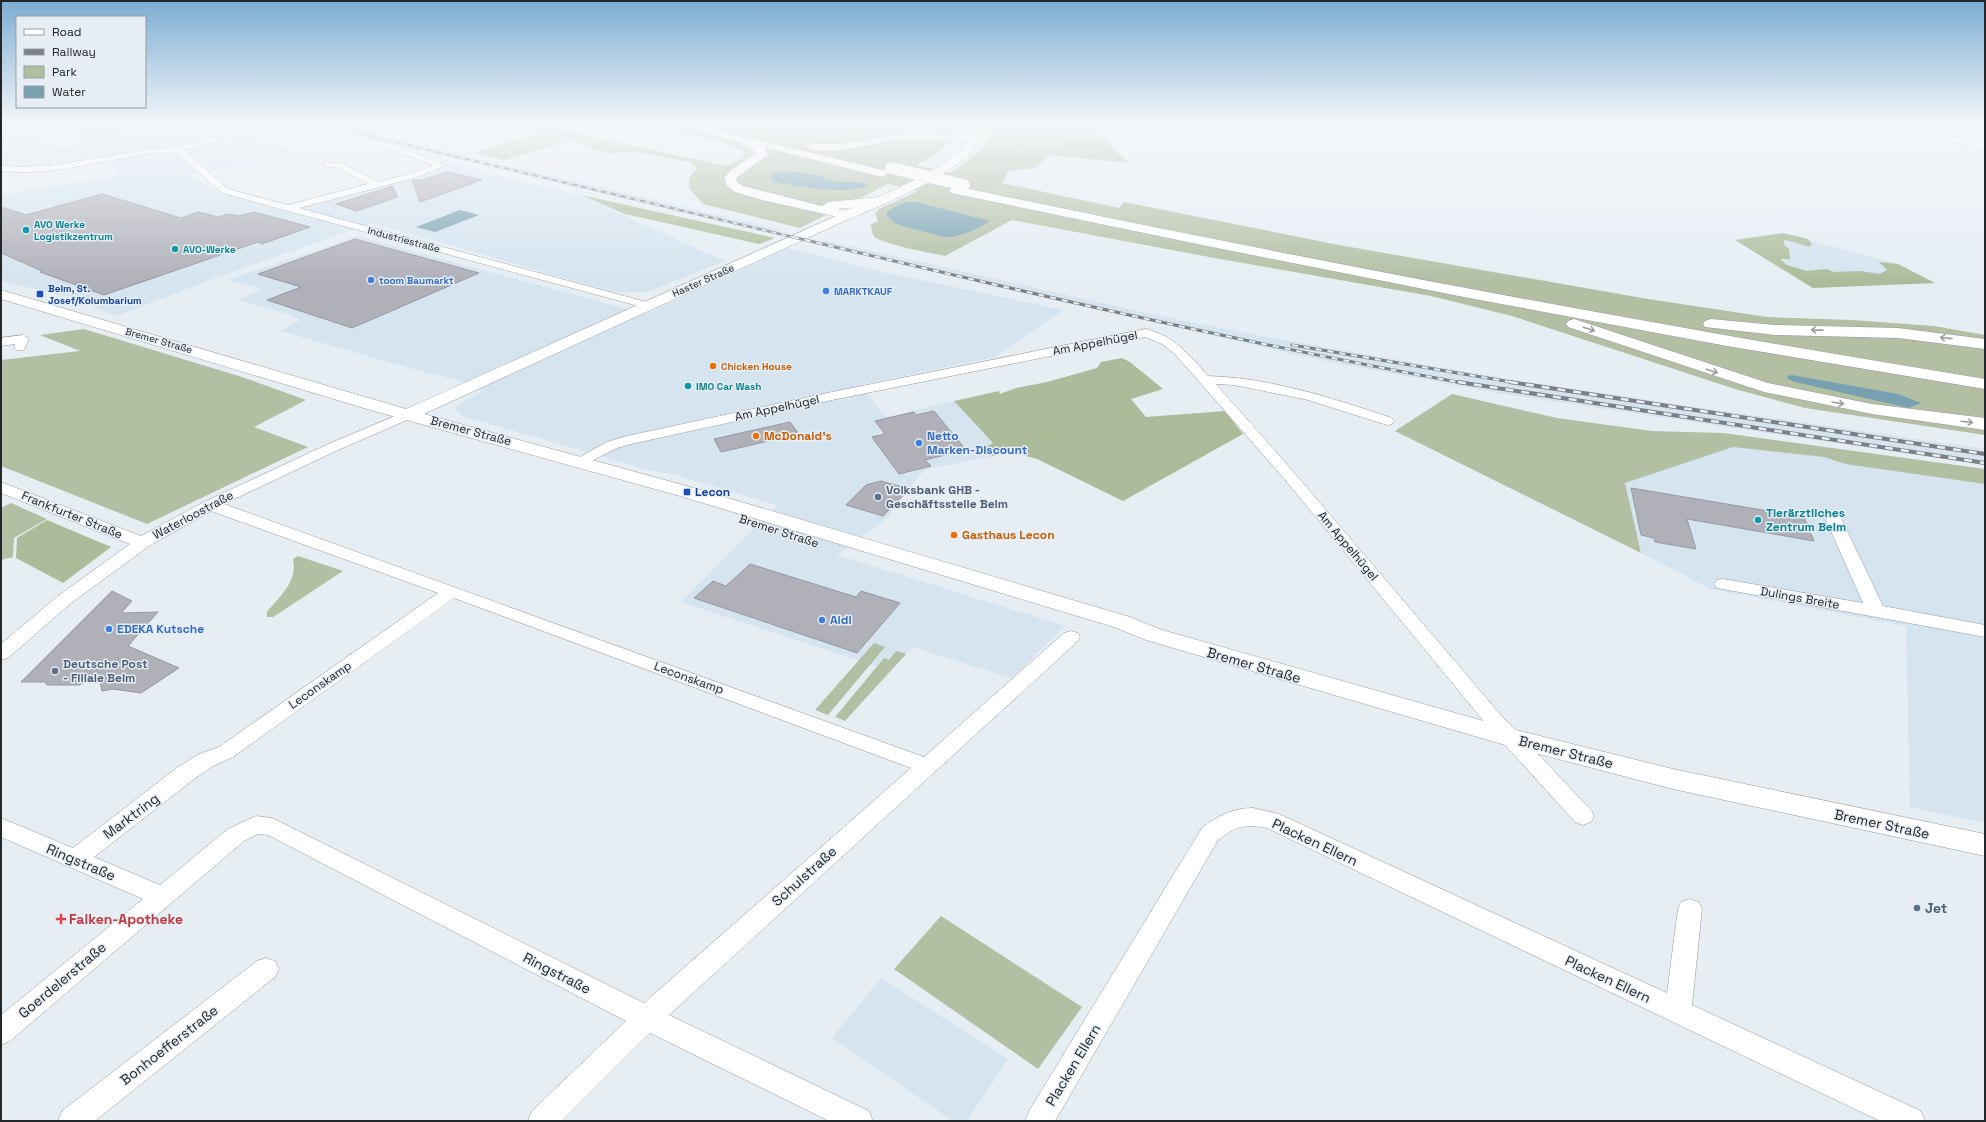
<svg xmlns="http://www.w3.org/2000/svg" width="1986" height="1122" viewBox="0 0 1986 1122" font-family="'Space Grotesk',sans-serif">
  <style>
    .built { fill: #d5e4ef }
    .green { fill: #b2bfa3 }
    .forest { fill: #acbc9a }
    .water { fill: #77a1b1 }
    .building { fill: #afb0b8; stroke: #9798a0 }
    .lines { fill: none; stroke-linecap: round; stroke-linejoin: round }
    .minor-casing { stroke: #949ba1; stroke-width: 1 }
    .tertiary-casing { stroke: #949ba1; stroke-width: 1 }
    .secondary-casing { stroke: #949ba1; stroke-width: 1 }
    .trunk-casing { stroke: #949ba1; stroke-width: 1 }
    .minor { fill: #fff; fill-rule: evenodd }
    .tertiary { fill: #fff; fill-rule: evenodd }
    .secondary { fill: #fff; fill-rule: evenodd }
    .trunk { fill: #fff; fill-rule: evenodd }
    .rail-far2-casing { stroke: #7b8084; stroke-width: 2.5 }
    .rail-far1-casing { stroke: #7b8084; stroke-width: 3 }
    .rail-casing { stroke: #7b8084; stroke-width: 4 }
    .rail-far2 { stroke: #e6eef4; stroke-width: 1.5; stroke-dasharray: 5; stroke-linecap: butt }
    .rail-far1 { stroke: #e6eef4; stroke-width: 2; stroke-dasharray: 6; stroke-linecap: butt }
    .rail { stroke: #e6eef4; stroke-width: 2.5; stroke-dasharray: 8; stroke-linecap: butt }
    .trunk-bridge-casing { stroke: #949ba1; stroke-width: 12; stroke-linecap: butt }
    .trunk-bridge { stroke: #fff; stroke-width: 12 }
    .oneway { stroke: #9c9e9f }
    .culture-dot { fill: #0f9aa8; stroke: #e6eef4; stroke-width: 1.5 }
    .shop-dot { fill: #3f7fe0; stroke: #e6eef4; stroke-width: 1.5 }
    .transit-dot { fill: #1a4fb4; stroke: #e6eef4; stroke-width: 1.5 }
    .food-dot { fill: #e8710a; stroke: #e6eef4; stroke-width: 1.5 }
    .service-dot { fill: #5c6f8a; stroke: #e6eef4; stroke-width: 1.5 }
    .health-dot { fill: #e0444e; stroke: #e6eef4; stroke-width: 1.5 }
    .labels { text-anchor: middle; stroke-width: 3; stroke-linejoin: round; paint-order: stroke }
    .far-culture-label { font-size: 10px; font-weight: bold; fill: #0d838f; stroke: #e6eef4; text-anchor: start }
    .far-street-label { font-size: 10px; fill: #24272a; stroke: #e6eef4 }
    .far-shop-label { font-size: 10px; font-weight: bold; fill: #366cbe; stroke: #e6eef4; text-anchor: start }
    .far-transit-label { font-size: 10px; font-weight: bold; fill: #164399; stroke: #e6eef4; text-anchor: start }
    .far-food-label { font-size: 10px; font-weight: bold; fill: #c56008; stroke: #e6eef4; text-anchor: start }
    .street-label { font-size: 12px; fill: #24272a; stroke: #e6eef4 }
    .food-label { font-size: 12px; font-weight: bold; fill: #c56008; stroke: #e6eef4; text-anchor: start }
    .shop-label { font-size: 12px; font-weight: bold; fill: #366cbe; stroke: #e6eef4; text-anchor: start }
    .service-label { font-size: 12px; font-weight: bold; fill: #4e5e75; stroke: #e6eef4; text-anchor: start }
    .transit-label { font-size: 12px; font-weight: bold; fill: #164399; stroke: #e6eef4; text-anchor: start }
    .culture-label { font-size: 12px; font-weight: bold; fill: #0d838f; stroke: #e6eef4; text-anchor: start }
    .near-street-label { font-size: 14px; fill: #24272a; stroke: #e6eef4 }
    .near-service-label { font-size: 14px; font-weight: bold; fill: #4e5e75; stroke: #e6eef4; text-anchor: start }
    .near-health-label { font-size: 14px; font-weight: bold; fill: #be3a42; stroke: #e6eef4; text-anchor: start }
  </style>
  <rect width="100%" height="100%" fill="#e6eef4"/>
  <path class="built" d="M37,125L36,133L51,131L45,146H40L39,152L77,147L78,137L183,125H266L245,131L266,144L302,154L191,175L214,191L287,211L411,178L451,164L579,195L725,261L647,292H623L610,291L372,223L218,277L116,316L73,298L1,281V195L117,176L110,157L29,167L1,163V128Z
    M315,125H341L782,230L773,234Z
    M1783,233L1898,264L1935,283L1813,288L1735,240Z
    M358,236L646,314L788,248L877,271L1063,310L995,357L860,385L886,417L954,401L993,443L983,448L993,456L924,470L887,518L837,555L1065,626L1012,678L912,647L891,671L680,602L777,505L676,475L648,470L462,416L456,410L457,405L484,391L454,379L428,373L280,331L301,320L285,313L237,300L262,289L227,280Z
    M824,240L1146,313L1261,336L1532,383L1985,449V465L1491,392L1315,359L815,244Z
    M1733,447L1824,457L1845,464L1985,484V823L1910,807L1906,626L1711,589L1641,553L1625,483Z
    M881,978L1008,1059L967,1121H953L832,1038Z"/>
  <path class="green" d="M79,125H182L78,137Z
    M506,125H536L726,166L744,158L743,151L729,145L655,125H865L852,132L860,135L918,127L958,128C945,148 938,155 916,165L950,173C968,161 989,147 992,125H1042L1023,134L1065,143L1034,168L1008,171L1002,183L1119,208L1124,202L1339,245L1648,299L1767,317L1852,320L1934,326L1985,335V435L1805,408L1735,389L1512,316L1431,296L1220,259L1012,220L945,256C932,253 880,244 874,236C872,233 871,228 871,224L878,221L875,214L879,209L918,191L888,184L800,228L703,204L689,188V178L697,168L688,162L634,151L626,153L619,152L610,154L595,150L572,140L504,160L474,153L541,133Z
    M84,329L242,377L306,400L254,427L308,447L147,524L1,466V360L80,351L40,335Z
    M1452,394L1557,418L1652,431L1723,433L1985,469V484L1845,464L1824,457L1733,447L1625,483L1641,553L1395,431Z
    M11,503L47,519L14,538L13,557L1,560V508Z
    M298,556L343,571L273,617H267V612C280,596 298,581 293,559Z
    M874,643L885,647L828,715L815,710Z
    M896,651L906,654L845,721L835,717L884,658L889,660Z
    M941,916L1082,1007L1038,1069L894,969Z"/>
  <path class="forest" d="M865,125H921L918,127L860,135L851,132Z
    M1042,125H1095L1094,128L1128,163L1050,155L1064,143L1023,138L1022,134Z
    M581,195L775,238L759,244L625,214Z
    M1783,233L1808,239L1812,244L1810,247C1801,245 1794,241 1784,240V245L1789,249L1790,259H1780L1787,265L1807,271L1827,269L1834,272L1860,271L1880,274L1887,270L1879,262L1898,264L1935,283L1813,288L1735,240Z
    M1122,358L1130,362L1163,389L1131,399L1146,417L1225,411L1243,434L1123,501L1037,459L1011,452L993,456L983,448L993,443L954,401L999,391L1000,394L1016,388L1047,382L1097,368L1101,362Z
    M47,520L111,547L63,583L16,558L17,538Z"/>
  <path class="water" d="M789,171L817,175L836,182H861L868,185C856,196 788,186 772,181L770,177L776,173Z
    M906,202H916L990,221L972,231L954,237H944L902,226L894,223L886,214L889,210Z
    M460,210L479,215L435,232L416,227Z
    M1792,375L1898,394L1921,403L1909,408L1795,382L1788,379L1787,376Z"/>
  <path class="building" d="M448,172L482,180L420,202L412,180H422Z
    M393,186L397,197L357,211L336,204Z
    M102,194L181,218L199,212L218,217L229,214L238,216L254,212L310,227L262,244L258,242L104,295L40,272L42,271L1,253V207L26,215Z
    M355,239L479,273L352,328L267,300L301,287L258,274Z
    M934,411L966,450L925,460L931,466L899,474L872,437L885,434L875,421L914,412L916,415Z
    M790,422L799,434L721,452L714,439Z
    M881,481L909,489L883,516L846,505L866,485Z
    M1631,488L1804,517L1814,541L1687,519L1696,549L1655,542L1654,538L1641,535Z
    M750,564L856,597L861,591L900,603L857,653L694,598L713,581L726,586Z
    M112,591L132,601L121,613L158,612L128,646L179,668L141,693L113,689L102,691L100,682H85L79,685H47L45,682H21Z"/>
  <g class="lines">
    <g class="minor-casing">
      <path id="minor" d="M268,125H280L184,150L228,189L288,205L368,184L339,168L324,166V162L344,164L378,182L412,173L434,165L388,149L292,127L288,125H301L393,145L446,165L418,177L299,208L650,303L652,305L646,309L642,307L222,193L177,153C157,150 134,156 114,160C76,167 39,175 1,171V165L16,167L49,166L151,149L174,148Z
        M1872,125H1886L1985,143V149L1876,127Z
        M1146,329C1174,336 1190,355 1208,376C1272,378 1332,398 1392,418L1394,421L1392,424L1387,425L1308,400L1234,385L1216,384L1297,476L1500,714L1591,810L1594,816L1591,822L1583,825L1575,822L1486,724L1287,482L1175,354L1162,344L1145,337L832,400L631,444L617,448L581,466L576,465L574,462L576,459L607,442L627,436L832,392Z
        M23,335L29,339L24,350H16L14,347L15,344L1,346V338Z
        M409,410L414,411L416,414L414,417L336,451L224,504L924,757L1064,633L1071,631L1078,633L1080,637L1078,641L669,1015L869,1111L873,1121H829L650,1033L562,1121H528L532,1111L626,1021L268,835L258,834L244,841L10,1041L1,1045V1015L143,899L1,837V818L73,848L178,767L199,754L219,747L438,593L211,511L149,546L70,604L8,658L1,660V644L58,596L130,544L1,493V482L141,536L204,502L326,445ZM454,598L911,768L644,1003L272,818L256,816L228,829L160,885L94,857L194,779L213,766L233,757Z
        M1834,515L1840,517L1842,520L1883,606L1985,625V637L1723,589L1717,588L1714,584L1717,580L1723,579L1863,603L1826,520L1828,517Z
        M1253,808L1279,814L1667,993L1678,909L1681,902L1690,899L1699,902L1702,909L1692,1005L1921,1111L1925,1121H1880L1267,828C1244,824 1236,826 1218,840L1055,1121H1025L1029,1111L1202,828C1217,816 1233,808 1253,808Z
        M266,958L275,961L279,969L275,977L95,1121H58L62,1111L257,961Z"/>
    </g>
    <g class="tertiary-casing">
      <path id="tertiary" d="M847,211L853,215L851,218L424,414L694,488L1130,617L1162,630L1512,729L1673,769L1985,834V856L1673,789L1512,747L1146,640L1114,627L680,496L367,409L1,299V290L406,409Z"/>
    </g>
    <g class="secondary-casing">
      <path id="secondary" d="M973,125H983C983,128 983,133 981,137C969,170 884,204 852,218H842L841,215L842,212C873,199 956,167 971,137C972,134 972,129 973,125Z"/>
    </g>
    <g class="trunk-casing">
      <path id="trunk" d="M681,125H697L886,171L888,173L882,177L764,147L768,154L766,156L736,178L737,182L743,186L822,206L828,202L878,197L884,201L878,205L837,209L852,212L853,215L852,218L847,219L762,200L735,192L727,186L724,178L731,170L756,153C750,141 697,131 682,127Z
        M901,133L976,134L981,137L976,140L901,139L844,150H812L806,147L812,144H844Z
        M955,186C1297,258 1640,323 1985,379V389L1727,346L1469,298L1212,247L951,193L949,190Z
        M1574,319L1768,383L1872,404L1985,418V430L1872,414L1764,392L1568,327L1566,324L1568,321Z
        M1711,319L1775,325L1898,328L1985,339V349L1898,338L1775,335L1705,327L1703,324L1705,321Z"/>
    </g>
    <use href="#minor" class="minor"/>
    <use href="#tertiary" class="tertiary"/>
    <use href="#secondary" class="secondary"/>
    <use href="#trunk" class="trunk"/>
    <g class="rail-far2-casing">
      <path id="rail-far2" d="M324,125L797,238"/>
    </g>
    <g class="rail-far1-casing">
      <path id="rail-far1" d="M793,237C1015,290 1238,342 1463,383
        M1292,345L1517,383"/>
    </g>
    <g class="rail-casing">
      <path id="rail" d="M1458,382L1985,463
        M1510,382L1985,454"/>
    </g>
    <use href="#rail-far2" class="rail-far2"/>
    <use href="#rail-far1" class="rail-far1"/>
    <use href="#rail" class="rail"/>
    <g class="trunk-bridge-casing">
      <path id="trunk-bridge" d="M891,168L964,185"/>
    </g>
    <use href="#trunk-bridge" class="trunk-bridge"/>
  </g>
  <defs><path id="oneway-shaft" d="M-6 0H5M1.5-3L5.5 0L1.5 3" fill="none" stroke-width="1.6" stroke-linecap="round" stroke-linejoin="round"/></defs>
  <g class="oneway">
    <use href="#oneway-shaft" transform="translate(1589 329) rotate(18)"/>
    <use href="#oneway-shaft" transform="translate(1817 330) rotate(-179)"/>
    <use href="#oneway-shaft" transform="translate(1946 338) rotate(-174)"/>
    <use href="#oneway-shaft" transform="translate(1712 371) rotate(18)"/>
    <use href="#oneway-shaft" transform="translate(1838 403) rotate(10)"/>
    <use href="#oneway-shaft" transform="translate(1967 422) rotate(7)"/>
  </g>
  <linearGradient id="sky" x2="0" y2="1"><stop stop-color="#7bacd2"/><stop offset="0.44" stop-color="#f4f7fa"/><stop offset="1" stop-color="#f4f7fa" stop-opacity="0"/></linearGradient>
  <rect width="1986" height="282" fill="url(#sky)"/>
  <g class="culture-dot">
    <circle cx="26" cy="230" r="4"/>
    <circle cx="175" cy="249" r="4"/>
    <circle cx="688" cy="386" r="4"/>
    <circle cx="1758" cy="520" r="4"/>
  </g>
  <g class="shop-dot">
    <circle cx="371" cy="280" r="4"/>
    <circle cx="826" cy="291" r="4"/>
    <circle cx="919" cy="443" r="4"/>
    <circle cx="822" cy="620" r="4"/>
    <circle cx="109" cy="629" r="4"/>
  </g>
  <g class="transit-dot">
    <rect x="36" y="290" width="8" height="8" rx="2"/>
    <rect x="683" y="488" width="8" height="8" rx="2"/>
  </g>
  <g class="food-dot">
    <circle cx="713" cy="366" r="4"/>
    <circle cx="756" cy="436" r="4"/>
    <circle cx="954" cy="535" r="4"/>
  </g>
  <g class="service-dot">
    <circle cx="878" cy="497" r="4"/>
    <circle cx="55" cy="671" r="4"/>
    <circle cx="1917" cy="908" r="4"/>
  </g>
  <path class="health-dot" d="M59 913h4v4h4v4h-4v4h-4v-4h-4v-4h4z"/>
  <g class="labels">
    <g class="far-culture-label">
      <text x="34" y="228">AVO Werke<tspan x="34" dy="12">Logistikzentrum</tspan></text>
      <text x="183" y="253">AVO-Werke</text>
      <text x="696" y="390">IMO Car Wash</text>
    </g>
    <g class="far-street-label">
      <text transform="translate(404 239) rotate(15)" y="4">Industriestraße</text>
      <text transform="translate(703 280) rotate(-24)" y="4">Haster Straße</text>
      <text transform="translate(159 340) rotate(16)" y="4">Bremer Straße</text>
    </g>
    <g class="far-shop-label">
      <text x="379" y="284">toom Baumarkt</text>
      <text x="834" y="295">MARKTKAUF</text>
    </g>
    <g class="far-transit-label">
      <text x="48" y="292">Belm, St.<tspan x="48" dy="12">Josef/Kolumbarium</tspan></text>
    </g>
    <g class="far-food-label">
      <text x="721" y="370">Chicken House</text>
    </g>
    <g class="street-label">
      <text transform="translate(1095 343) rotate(-11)" y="4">Am Appelhügel</text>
      <text transform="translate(777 408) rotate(-12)" y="4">Am Appelhügel</text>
      <text transform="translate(471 431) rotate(15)" y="4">Bremer Straße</text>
      <text transform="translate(72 515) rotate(22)" y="4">Frankfurter Straße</text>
      <text transform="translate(193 515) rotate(-28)" y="4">Waterloostraße</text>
      <text transform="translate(779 531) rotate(18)" y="4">Bremer Straße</text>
      <text transform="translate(1348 546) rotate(50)" y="4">Am Appelhügel</text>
      <text transform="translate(1800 598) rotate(10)" y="4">Dulings Breite</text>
      <text transform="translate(689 678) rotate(20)" y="4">Leconskamp</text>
      <text transform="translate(320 685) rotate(-35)" y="4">Leconskamp</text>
    </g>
    <g class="food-label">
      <text x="764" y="440">McDonald's</text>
      <text x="962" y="539">Gasthaus Lecon</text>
    </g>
    <g class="shop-label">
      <text x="927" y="440">Netto<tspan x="927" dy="14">Marken-Discount</tspan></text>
      <text x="830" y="624">Aldi</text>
      <text x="117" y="633">EDEKA Kutsche</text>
    </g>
    <g class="service-label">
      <text x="886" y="494">Volksbank GHB -<tspan x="886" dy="14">Geschäftsstelle Belm</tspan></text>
      <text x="63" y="668">Deutsche Post<tspan x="63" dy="14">- Filiale Belm</tspan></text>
    </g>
    <g class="transit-label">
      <text x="695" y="496">Lecon</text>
    </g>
    <g class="culture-label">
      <text x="1766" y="517">Tierärztliches<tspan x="1766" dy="14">Zentrum Belm</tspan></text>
    </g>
    <g class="near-street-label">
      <text transform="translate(1254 665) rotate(16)" y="5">Bremer Straße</text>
      <text transform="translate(1566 752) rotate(14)" y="5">Bremer Straße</text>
      <text transform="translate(131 816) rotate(-37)" y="5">Marktring</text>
      <text transform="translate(1882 824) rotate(12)" y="5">Bremer Straße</text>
      <text transform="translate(1315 842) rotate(25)" y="5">Placken Ellern</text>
      <text transform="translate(81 862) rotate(23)" y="5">Ringstraße</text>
      <text transform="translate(804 876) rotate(-42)" y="5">Schulstraße</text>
      <text transform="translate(557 973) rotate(27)" y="5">Ringstraße</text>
      <text transform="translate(1608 979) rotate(25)" y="5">Placken Ellern</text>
      <text transform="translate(62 980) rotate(-40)" y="5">Goerdelerstraße</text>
      <text transform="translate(169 1045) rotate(-38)" y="5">Bonhoefferstraße</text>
      <text transform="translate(1073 1065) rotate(-59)" y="5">Placken Ellern</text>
    </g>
    <g class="near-service-label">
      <text x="1925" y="913">Jet</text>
    </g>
    <g class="near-health-label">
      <text x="69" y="924">Falken-Apotheke</text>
    </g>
  </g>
  <rect width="1986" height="1122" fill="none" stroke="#24272a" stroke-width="4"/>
  <rect x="16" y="16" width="130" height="92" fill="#e6eef4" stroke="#989ea3"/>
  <rect x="24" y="29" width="20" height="6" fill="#ffffff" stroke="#989ea3"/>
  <text x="52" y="36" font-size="12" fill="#24272a">Road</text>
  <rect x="24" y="49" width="20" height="6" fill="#7b8084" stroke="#989ea3"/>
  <text x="52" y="56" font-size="12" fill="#24272a">Railway</text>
  <rect x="24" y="66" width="20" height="12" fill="#b2bfa3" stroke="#989ea3"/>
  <text x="52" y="76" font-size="12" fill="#24272a">Park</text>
  <rect x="24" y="86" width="20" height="12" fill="#77a1b1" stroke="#989ea3"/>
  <text x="52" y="96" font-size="12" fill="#24272a">Water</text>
</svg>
